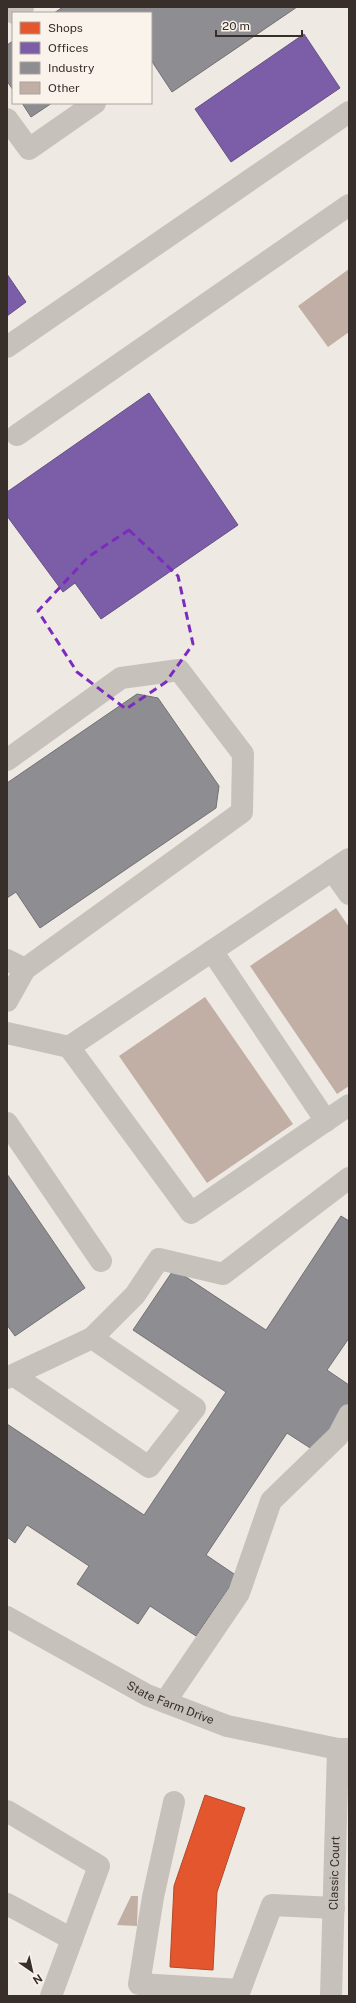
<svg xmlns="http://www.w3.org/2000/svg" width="356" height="2003" viewBox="0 0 356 2003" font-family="'Public Sans',sans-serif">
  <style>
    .shops { fill: #e4572e; stroke: #b04b2d }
    .offices { fill: #7b5ea7; stroke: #675082 }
    .industry { fill: #8d8d92; stroke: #747073 }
    .building { fill: #c1aea5 }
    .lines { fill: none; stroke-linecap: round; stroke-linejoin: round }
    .minor { stroke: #c7c1bc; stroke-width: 22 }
    .marked { fill: none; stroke: #7b2cbf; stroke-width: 3; stroke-dasharray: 8 5; stroke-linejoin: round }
    .labels { text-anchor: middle; stroke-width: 4; stroke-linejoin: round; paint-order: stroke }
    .street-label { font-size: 12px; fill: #382e2a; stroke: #faf3eb }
  </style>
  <rect width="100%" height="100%" fill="#eee9e3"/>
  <path class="shops" d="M205,1795L245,1808L217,1892L213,1970L170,1967L174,1886Z"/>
  <path class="offices" d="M304,34L340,88L231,162L195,109Z
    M7,274L26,302L7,316Z
    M149,393L238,525L101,619L75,583L63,592L7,516V492Z"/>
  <path class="industry" d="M63,7H297L172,92L151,60V13H54Z
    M13,41V90L7,81V45Z
    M22,103H52L31,117Z
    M137,694L158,698L219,786L216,808L40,928L16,892L7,898V783Z
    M7,1174L85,1288L15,1336L7,1325Z
    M341,1216L349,1221V1338L327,1370L349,1385V1406L318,1453L287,1433L206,1555L237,1576L196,1636L150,1606L138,1624L77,1584L89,1566L27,1525L15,1543L7,1537V1424L144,1515L226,1392L133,1330L174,1269L266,1330Z"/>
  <path class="building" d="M349,269V332L328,347L298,306Z
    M336,908L349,927V1086L337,1094L250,966Z
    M205,997L293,1124L207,1183L119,1056Z
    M131,1896H138L137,1926L117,1925Z"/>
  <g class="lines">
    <g class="minor">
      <path d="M14,13L23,7"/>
      <path d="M7,119L29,149L95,103"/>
      <path d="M7,347L349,112"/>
      <path d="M17,435L349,205"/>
      <path d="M7,760L121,678L179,670L243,754L242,812L25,969L7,1001"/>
      <path d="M349,859L69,1047L191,1213L349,1105"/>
      <path d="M332,870L349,894"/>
      <path d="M212,951L326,1121"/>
      <path d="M7,960L25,969"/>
      <path d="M7,1033L69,1047"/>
      <path d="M7,1123L101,1261"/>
      <path d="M92,1338L135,1295L159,1259L223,1274L349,1178"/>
      <path d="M7,1378L13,1375L92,1338L195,1408L149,1467L13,1375"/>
      <path id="s1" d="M7,1617L147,1695L165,1702L227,1726L338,1749H349"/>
      <path d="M165,1702L239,1593L271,1501L338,1436L349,1415"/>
      <path d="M174,1802L153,1897L139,1984L240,1990L272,1905L334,1908"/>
      <path d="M7,1811L99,1866L51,1996"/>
      <path d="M7,1904L72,1939"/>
      <path id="s2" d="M331,1996L338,1749"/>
    </g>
  </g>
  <path class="marked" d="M129,530L178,576L193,644L166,682L126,709L77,672L38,611L88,557Z"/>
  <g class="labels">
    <g class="street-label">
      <text dy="4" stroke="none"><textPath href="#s1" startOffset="185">State Farm Drive</textPath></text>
      <text dy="4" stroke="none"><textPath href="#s2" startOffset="123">Classic Court</textPath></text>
    </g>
  </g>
  <rect width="356" height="2003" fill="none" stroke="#382e2a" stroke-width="16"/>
  <rect x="12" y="12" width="140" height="92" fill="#faf3eb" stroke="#aca49e"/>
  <rect x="20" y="22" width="20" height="12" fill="#e4572e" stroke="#aca49e"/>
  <text x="48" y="32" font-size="12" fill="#382e2a">Shops</text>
  <rect x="20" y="42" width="20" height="12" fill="#7b5ea7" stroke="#aca49e"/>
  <text x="48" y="52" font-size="12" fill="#382e2a">Offices</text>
  <rect x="20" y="62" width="20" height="12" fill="#8d8d92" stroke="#aca49e"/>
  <text x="48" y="72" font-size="12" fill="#382e2a">Industry</text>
  <rect x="20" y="82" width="20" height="12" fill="#c1aea5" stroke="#aca49e"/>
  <text x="48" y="92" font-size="12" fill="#382e2a">Other</text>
  <g transform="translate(32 1971) rotate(146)" stroke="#faf3eb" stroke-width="3" paint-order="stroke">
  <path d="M0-3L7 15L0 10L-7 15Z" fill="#382e2a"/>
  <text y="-6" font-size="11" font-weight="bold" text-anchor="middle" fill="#382e2a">N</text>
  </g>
  <path d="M216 30v6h86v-6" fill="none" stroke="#382e2a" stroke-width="2"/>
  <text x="222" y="30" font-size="12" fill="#382e2a" stroke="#faf3eb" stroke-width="3" paint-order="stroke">20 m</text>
</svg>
